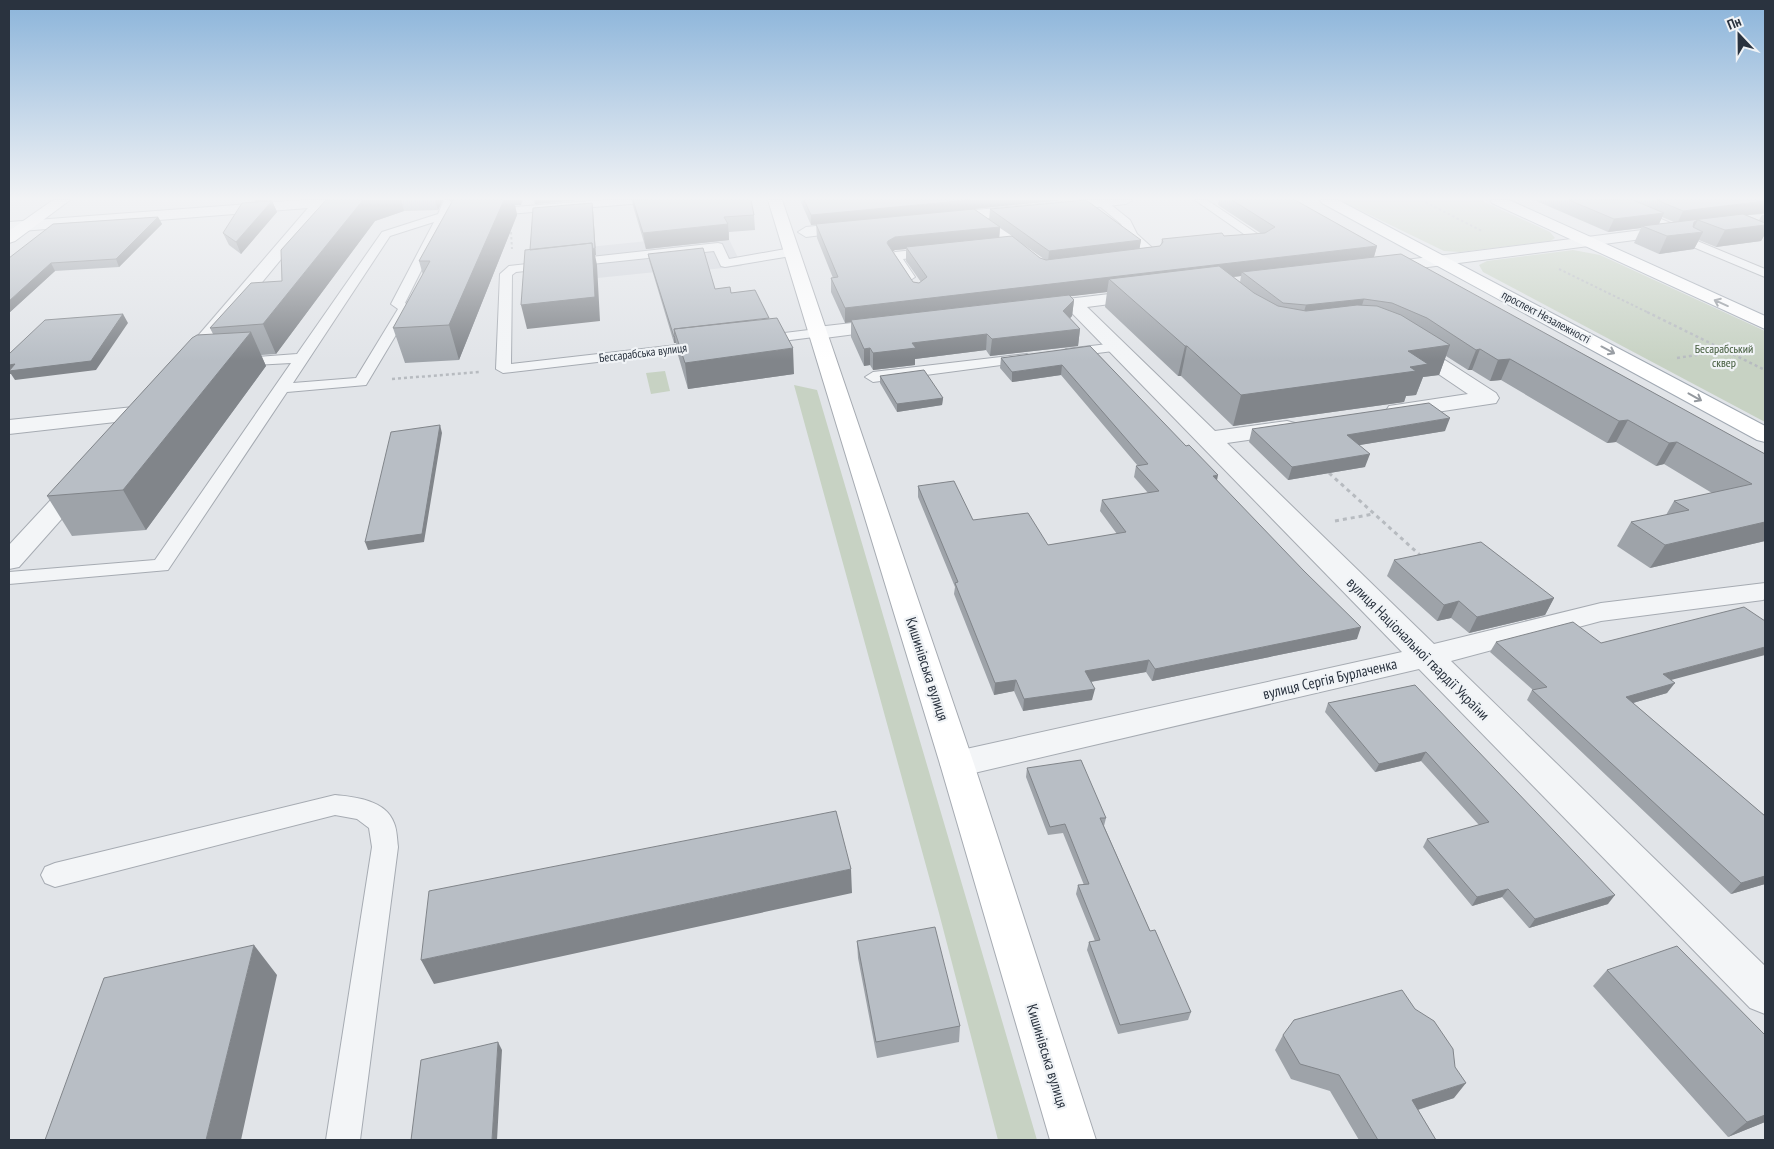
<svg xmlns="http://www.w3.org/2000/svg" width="1774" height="1149" viewBox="0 0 1774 1149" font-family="'PT Sans Narrow',sans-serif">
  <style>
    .built { fill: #cfd3da }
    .green { fill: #c7d2c3 }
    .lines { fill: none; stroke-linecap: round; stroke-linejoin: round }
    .lane-casing { stroke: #a6abb2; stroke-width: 2 }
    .street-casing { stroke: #a6abb2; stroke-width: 2 }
    .secondary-casing { stroke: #a6abb2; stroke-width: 2 }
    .primary-casing { stroke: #a1a9b3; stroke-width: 2 }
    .path-far2 { stroke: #b7bbc0; stroke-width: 2; stroke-dasharray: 2.5 2.5; stroke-linecap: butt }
    .path-far1 { stroke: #b7bbc0; stroke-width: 2.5; stroke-dasharray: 3 3; stroke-linecap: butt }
    .path { stroke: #b7bbc0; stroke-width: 3; stroke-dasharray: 4 4; stroke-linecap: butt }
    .lane { fill: #f3f5f7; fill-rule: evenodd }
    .street { fill: #f3f5f7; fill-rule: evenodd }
    .secondary { fill: #fff; fill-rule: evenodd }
    .primary { fill: #fff; fill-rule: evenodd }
    .wall { fill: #9ea3a9; fill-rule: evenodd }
    .shaded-wall { fill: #81858a }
    .building { fill: #b8bec5; stroke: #81858a }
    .oneway { stroke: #94999f }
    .labels { text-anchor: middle; stroke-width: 4.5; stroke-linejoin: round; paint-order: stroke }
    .far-street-label { font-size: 12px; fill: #2a333f; stroke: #f0f3f6 }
    .far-park-label { font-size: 12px; fill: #405939; stroke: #f0f3f6 }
    .street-label { font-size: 15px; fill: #2a333f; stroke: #f0f3f6 }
  </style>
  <rect width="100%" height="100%" fill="#e1e4e8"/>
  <path class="built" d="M726,233L742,266L657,275L656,272L529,285L530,253Z"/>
  <path class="green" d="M1339,200H1480L1550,232L1555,238L1550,241L1460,252L1444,251Z
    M1573,250L1600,255L1765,331V422L1483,272L1479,265L1487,261Z
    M665,371L670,391L651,394L646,373Z
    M794,385L817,390L1037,1140H998L939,913Z"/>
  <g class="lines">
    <g class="lane-casing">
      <path id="lane" d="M444,200H454L450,212L604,200H648L643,203L447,219L405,303L412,308L366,385L287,392L168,570L9,584V572L155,560L291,363L237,366L232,365L230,362L232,359L297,354L382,232L438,214ZM434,222L391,304L398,309L356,378L293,383L390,236Z
        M1097,200H1105L1130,220L1137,234L1157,252L1159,255L1157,258L1135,260L1133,257L1135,254L1143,253L1128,238L1121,224L1097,204Z
        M1195,200H1207L1268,241L1262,245H1242V241L1251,239Z
        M1602,200H1616L1687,230L1681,233L1677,232Z
        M977,214C991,217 1022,242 1031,253L1029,256H1021L973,219V215Z
        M1690,238L1765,269V277L1686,244V240Z
        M718,243L722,244L729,259L791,248L797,252L791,256L725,267L721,266L714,251L516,272L512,275L511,364L703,342L710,346L708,349L503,373L496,369L500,274L509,266Z
        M933,248L937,249L939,252L937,255L903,259L915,277L909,281L905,280L889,256L895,252Z
        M817,329L822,330L824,333L822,336L759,344L752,340L759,336Z
        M1116,343L1121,344L1123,347L1121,350L1066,357L1059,353L1066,349Z
        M1027,354L1034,358L1032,361L873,382L865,377L873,372Z
        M335,795C355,797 386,800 394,823C397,830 397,839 398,847L360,1140H326L372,847L369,828L357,819L335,815L55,887L45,883L41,875L45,867L55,863Z"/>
    </g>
    <g class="street-casing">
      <path id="street" d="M302,200H330L192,367L185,369L178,367L175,363L178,359L308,208L9,232V222Z
        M1082,200H1133L1126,204L944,223L936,218L944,213Z
        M854,222L862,227L860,230L806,237L798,232L806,227Z
        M1674,226L1682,231L1680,234L1382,273L1376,272L1373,268L1376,264L1382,263Z
        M1143,290L1149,291L1152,295L1149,299L1087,307L1215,431L1287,421L1295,423L1298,428L1295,433L1227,443L1434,644L1601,603L1765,583V599L1763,600L1601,621L1451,661L1765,966V1014L1750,1008L1419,669L957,777L945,773L940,764L945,755L957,751L1402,652L1068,309H1053L1050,305L1053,301L1059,300Z
        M887,319L894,321L896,325L894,329L817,339L810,337L807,333L810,329L817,327Z
        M1410,340L1417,342L1496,393L1499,398L1496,403L1397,418L1389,416L1386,411L1389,406L1468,394L1403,350L1400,346L1403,342Z
        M143,406L151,408L154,413L151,418L9,434V420Z
        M81,475L90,477L93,482L90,487L19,567L9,569V545L72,477Z"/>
    </g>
    <g class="secondary-casing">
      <path id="secondary" d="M53,200H70L15,241L9,243V231Z
        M768,200H782L974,764L1096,1140H1050L940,764Z"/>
    </g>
    <g class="primary-casing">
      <path id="primary" d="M1320,200H1338L1765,426V442L1757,440L1322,203Z
        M1490,200H1509L1765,316V329L1492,203Z"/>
    </g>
    <path class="path-far2" d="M1421,200L1482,231
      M511,232L512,249
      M1559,269L1649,313"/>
    <path class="path-far1" d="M1647,312L1765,370
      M1677,358L1755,346
      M392,379L480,372"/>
    <path class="path" d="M1329,473L1421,556
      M1335,521L1373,514"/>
    <use href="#lane" class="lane"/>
    <use href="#street" class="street"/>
    <use href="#secondary" class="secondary"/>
    <use href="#primary" class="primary"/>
  </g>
  <path class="wall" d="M326,200H443L438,210L404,211L375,221L276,354L261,355L266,366L146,530L72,536L47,496L213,334L210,328L282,281Z
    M632,200H751L754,215L755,230L729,232V240L646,249L633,206Z
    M800,200H1064L974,209L989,220L990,209L1141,240L1139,249L1160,246L1161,244L1162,239L1262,234L1218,205L1219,200H1295L1377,246L1374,257L1765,454V541L1650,568L1617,546L1631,522L1666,515L1674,501L1712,493L1664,464L1656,466L1616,442L1607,443L1501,380L1490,381L1472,370H1468L1446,356L1439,375L1423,377L1416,395L1406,396L1404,402L1233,426L1181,376H1178L1105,307L1107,292L1070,296L1074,300L1072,316L1070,318L1080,329L1078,346L990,356L986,350L915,359V365L873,370L870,365L864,366L851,337V322L845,323L831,292V278H833L817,238L816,224L949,211L811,225ZM1000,228L1012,236L999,238ZM1017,240L1044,259L1040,258ZM906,249V261L921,282L919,283L913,282L893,251L895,250ZM1241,276L1240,282L1233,277Z
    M1534,200H1765V214L1747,215L1759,220L1762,215H1765V234L1761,241L1716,247L1699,240L1694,249L1659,254L1634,243L1641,228L1608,232ZM1662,217L1674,222L1659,224Z
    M272,201L277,212L241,254L229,245L223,233Z
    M451,203L521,205H515L517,215L459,360L405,363L393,328L423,275L419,261Z
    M158,217L162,224L119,267L55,271L9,313L53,224Z
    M648,254L715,289L731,293L794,374L688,389L678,355L676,343H674L649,260Z
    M1090,346L1217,481L1357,639L1152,681L1146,672L1091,682L1092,700L1023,711L1014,691L994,695L954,594L955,587L918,497V486L973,520L1048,545L1117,534L1100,511L1102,500L1148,493L1134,477L1136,466H1138L1061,375L1012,382L1000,368L1001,358Z
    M880,376L943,398L942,405L897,412L880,383Z
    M1252,429L1445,431L1359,445L1365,467L1288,480L1249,442Z
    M1394,560L1554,598L1545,615L1469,633L1451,618L1437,621L1387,576Z
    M1496,642L1601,643L1671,680L1667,693L1633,703L1765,816V884L1731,894L1527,700L1532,690H1533L1490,652Z
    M1415,685L1608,904L1529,928L1502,897L1472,906L1423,847L1427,839L1479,825L1421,761L1375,772L1325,712L1328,703Z
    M1027,768L1106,818L1104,826L1150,931L1191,1012L1188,1020L1118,1034L1087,950L1089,942L1095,941L1076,894L1078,885H1084L1063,833L1048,835L1026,777Z
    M857,941L960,1026L959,1042L877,1058L858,958Z
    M1607,970L1765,1035V1122L1728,1137L1593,986Z
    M1283,1035L1454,1098L1418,1110L1436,1140H1359L1330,1091L1291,1079L1275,1050Z"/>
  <path class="shaded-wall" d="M254,200H278L255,202Z
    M363,200H401L404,211L375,221L276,354L263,324Z
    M435,200H443L438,210Z
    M450,200H523L521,205H515L517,215L459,360L449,325L453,209Z
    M534,200H581L535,204Z
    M970,200H1064L811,225V215Z
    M272,201L277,212L241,254L236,242Z
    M1765,201V213L1701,221L1698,220L1690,234L1703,232L1694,249L1659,254L1667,236L1677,224L1683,211Z
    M592,203L593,209L596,255H595L597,265L600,321L527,329L521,305Z
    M1664,213L1658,226H1642L1641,228L1608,232L1614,219Z
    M158,217L162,224L119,267L116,259Z
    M728,224L729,240L646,249L643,233Z
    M1765,225V234L1761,241L1716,247L1725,230Z
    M1000,227L999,241L906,247V249L895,250L888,254V241L895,237Z
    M1141,240L1139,252L1048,262L1049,251Z
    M1377,246L1373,260L1242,272L1241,276L1121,290L1109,279L1107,292L852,322L851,320V322L845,323V308Z
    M51,263L55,271L9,313V301Z
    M1364,299L1358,318L1300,324L1306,305Z
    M1074,300L1072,316L1061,328L1063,311Z
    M123,314L128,323L96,370L15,380L11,374H9V365Z
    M1080,329L1078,346L990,356L992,339Z
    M251,332L266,366L146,530L123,490Z
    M987,334L986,350L915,359V365L873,370V353L912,343Z
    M675,336L676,343H674V337Z
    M1450,345L1439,375L1423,377L1416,395L1406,396L1404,402L1233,426L1241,395L1408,351Z
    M1185,346H1187L1181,376H1178Z
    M793,348L794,374L688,389L685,363Z
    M870,348V365L864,366V349Z
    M1480,349L1472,370H1468L1476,350Z
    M1510,359L1501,380L1490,381L1498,360Z
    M1062,365L1061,375L1012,382V372Z
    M943,398L942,405L897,412V404Z
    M1450,418L1445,431L1342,448L1347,435Z
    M1628,420L1616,442L1607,443L1619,421Z
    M440,425L442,433L424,542L368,550L365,542Z
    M1677,442L1664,464L1656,466L1669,443Z
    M1370,454L1365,467L1288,480L1292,467Z
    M1218,475L1216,486L1213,476Z
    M1765,522V541L1650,568L1665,545Z
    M1554,598L1545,615L1469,633L1477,617Z
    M1459,601L1451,618L1437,621L1444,605Z
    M1361,627L1357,639L1152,681L1155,669Z
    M1765,647V655L1656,684L1663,674Z
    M1149,660L1146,672L1083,683L1085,671Z
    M1016,680L1014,691L994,695L995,683Z
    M1675,683L1667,693L1619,707L1626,697Z
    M1095,689L1092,700L1023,711L1024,699Z
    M1426,752L1421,761L1375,772L1379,764Z
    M851,869L852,893L434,984L421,960Z
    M1765,876V884L1731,894L1741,883Z
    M1508,889L1502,897L1472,906L1477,897Z
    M1615,895L1608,904L1529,928L1535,919Z
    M254,945L277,975L241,1140H206Z
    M498,1042L502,1050L497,1140H492Z
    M1466,1083L1454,1098L1401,1115L1412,1100Z
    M1765,1115V1122L1728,1137L1747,1122Z"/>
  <path class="building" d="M326,200H363L263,324L210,328L251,283L282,281L281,250Z
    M453,200H504L449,325L393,328L430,261H419Z
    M633,200H751L754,215L724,217L728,224L643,233Z
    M804,200H970L811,215Z
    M1086,200L1141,240L1049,251L990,209Z
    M1232,200H1295L1377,246L845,308L831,278L838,277L816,224L974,209L1000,227L895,237L888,241L887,243L913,282L919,283L927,277L906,247L1012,236L1040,258L1046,260L1160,246L1163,242L1162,239L1222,233L1224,236L1265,233L1275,227Z
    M1569,200H1633L1664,213L1614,219Z
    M1657,200H1765V201L1683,211Z
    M272,201L236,242L223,233L242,203Z
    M592,203L595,248L593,249L592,243L530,250L533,208Z
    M1743,214L1765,223V225L1725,230L1698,220L1694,222L1693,227L1703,232L1667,236L1642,226Z
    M158,217L116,259L51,263L9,301V258L53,224Z
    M592,243L595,297L521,305L525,250Z
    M703,248L715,289L730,287L731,293L755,290L769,318L674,329L675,336L674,337L648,254Z
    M1401,254L1765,454V522L1665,545L1631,522L1689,510L1674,501L1752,484L1677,442L1669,443L1628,420L1619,421L1510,359L1498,360L1480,349L1476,350L1427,318L1392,303L1364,299L1306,305L1283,303L1242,272Z
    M1219,266L1254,293L1278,306L1306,311L1357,305L1377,306L1401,315L1450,345L1408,351L1428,364L1410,367L1416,371L1241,395L1187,346H1185L1109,279Z
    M1069,295L1074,300L1063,311L1080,329L992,339L987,334L912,343L916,348L873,353L870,348L864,349L851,320Z
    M123,314L91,361L9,371L15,364L9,365V354L45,320Z
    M777,318L793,348L685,363L674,329Z
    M251,332L123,490L47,496L192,338L197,335Z
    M1090,346L1186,446L1189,445L1218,475L1213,476L1304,571L1361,627L1155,669L1149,660L1085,671L1095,689L1024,699L1016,680L995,683L955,583L958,582L918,486L954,481L973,520L1028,513L1048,545L1126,532L1102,500L1159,491L1136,466L1148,464L1062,365L1012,372L1001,358Z
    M924,370L943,398L897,404L880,376Z
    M1429,403L1450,418L1347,435L1370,454L1292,467L1252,429Z
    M440,425L422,534L365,542L391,432Z
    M1481,542L1554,598L1477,617L1459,601L1444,605L1394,560Z
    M1744,607L1765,621V647L1663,674L1675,683L1626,697L1765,816V876L1741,883L1532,690L1547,687L1496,642L1573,622L1601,643Z
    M1415,685L1615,895L1535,919L1508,889L1477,897L1427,839L1489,822L1426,752L1379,764L1328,703Z
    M1081,760L1106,818H1100L1150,931L1155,930L1191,1012L1120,1025L1089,942L1100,940L1078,885L1089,884L1065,824L1050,827L1027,768Z
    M836,811L851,869L421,960L429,891Z
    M935,927L960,1026L876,1042L857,941Z
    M254,945L206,1140H45L104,978Z
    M1677,946L1765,1035V1115L1747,1122L1607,970Z
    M1402,990L1415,1009L1434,1021L1453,1049L1455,1067L1466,1083L1412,1100L1436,1140H1378L1339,1075L1300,1064L1283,1035L1294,1020Z
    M498,1042L492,1140H411L421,1060Z"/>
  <defs><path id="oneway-shaft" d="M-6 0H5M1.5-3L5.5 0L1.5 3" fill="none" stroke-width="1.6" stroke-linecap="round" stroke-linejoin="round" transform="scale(1.25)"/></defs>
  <g class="oneway">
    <use href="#oneway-shaft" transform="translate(1721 303) rotate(-156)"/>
    <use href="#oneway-shaft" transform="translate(1608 350) rotate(28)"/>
    <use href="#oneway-shaft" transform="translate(1695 397) rotate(29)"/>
  </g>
  <linearGradient id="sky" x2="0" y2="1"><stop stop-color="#8bb4da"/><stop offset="0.55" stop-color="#f2f3f5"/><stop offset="1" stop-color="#f2f3f5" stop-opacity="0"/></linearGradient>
  <rect width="1774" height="361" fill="url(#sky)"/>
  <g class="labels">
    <g class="far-street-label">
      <text transform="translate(1546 317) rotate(28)" y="4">проспект Незалежності</text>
      <text transform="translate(643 353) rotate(-7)" y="4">Бессарабська вулиця</text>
    </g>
    <g class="far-park-label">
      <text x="1724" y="353">Бесарабський<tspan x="1724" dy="14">сквер</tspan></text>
    </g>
    <g class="street-label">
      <text transform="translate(1418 649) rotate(45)" y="5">вулиця Національної гвардії України</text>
      <text transform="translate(927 669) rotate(72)" y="5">Кишинівська вулиця</text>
      <text transform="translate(1330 679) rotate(-13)" y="5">вулиця Сергія Бурлаченка</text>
      <text transform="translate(1047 1056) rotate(73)" y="5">Кишинівська вулиця</text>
    </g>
  </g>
  <rect width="1774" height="1149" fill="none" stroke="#2a333f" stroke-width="20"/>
  <g transform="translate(1739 35) rotate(338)" stroke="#f0f3f6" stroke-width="4" paint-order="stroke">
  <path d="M0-4L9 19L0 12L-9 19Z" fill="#2a333f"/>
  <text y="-8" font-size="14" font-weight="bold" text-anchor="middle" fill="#2a333f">Пн</text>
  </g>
</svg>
